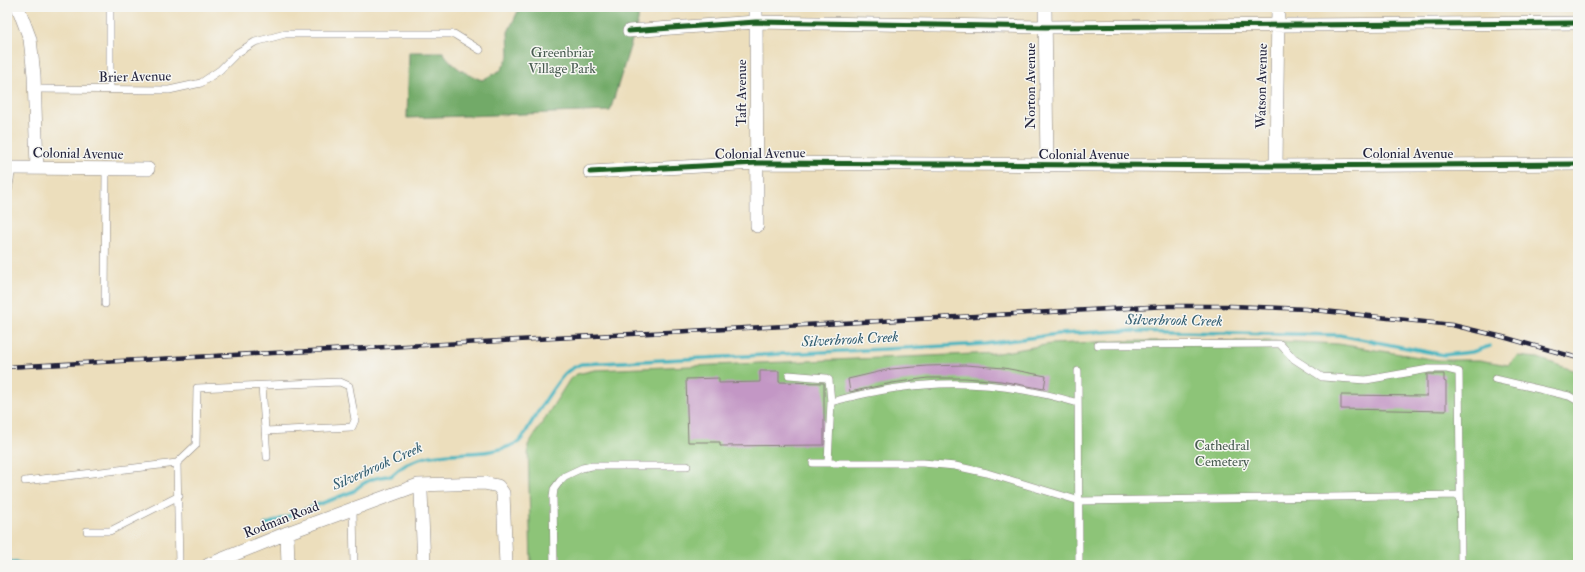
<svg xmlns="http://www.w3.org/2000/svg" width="1585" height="572" viewBox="0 0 1585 572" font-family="'IM FELL Double Pica',serif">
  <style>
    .green { fill: #8dc478; stroke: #58735a }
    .forest { fill: #72aa68; stroke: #4a6652 }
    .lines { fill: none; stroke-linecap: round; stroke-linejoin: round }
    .stream { stroke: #45b4bf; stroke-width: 3.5 }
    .building { fill: #c397c5 }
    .service-casing { stroke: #87807c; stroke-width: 8 }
    .minor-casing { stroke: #87807c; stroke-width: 14 }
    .service { stroke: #fff; stroke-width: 7 }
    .minor { stroke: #fff; stroke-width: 13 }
    .rail-casing { stroke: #22223b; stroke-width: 4.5 }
    .rail { stroke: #f6f6f2; stroke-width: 3; stroke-dasharray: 9; stroke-linecap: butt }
    .cycleway-casing { stroke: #f6f6f2; stroke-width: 8 }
    .cycleway { stroke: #1b5e20; stroke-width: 5 }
    .labels { text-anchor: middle; stroke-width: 3; stroke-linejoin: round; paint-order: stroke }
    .park-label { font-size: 14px; fill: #475b50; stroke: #f6f6f2 }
    .street-label { font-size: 14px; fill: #22223b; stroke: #f6f6f2 }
    .water-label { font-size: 15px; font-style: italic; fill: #305c70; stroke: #f6f6f2 }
  </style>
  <rect width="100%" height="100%" fill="#f6f6f2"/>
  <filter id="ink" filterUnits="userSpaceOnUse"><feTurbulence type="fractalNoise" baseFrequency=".025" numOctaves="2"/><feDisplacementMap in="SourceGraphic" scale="8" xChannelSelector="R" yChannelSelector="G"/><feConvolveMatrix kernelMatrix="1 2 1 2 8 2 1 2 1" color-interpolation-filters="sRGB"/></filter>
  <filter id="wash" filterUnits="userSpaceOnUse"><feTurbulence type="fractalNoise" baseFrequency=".012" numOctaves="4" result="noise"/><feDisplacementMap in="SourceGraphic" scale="16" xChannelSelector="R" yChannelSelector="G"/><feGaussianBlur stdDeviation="0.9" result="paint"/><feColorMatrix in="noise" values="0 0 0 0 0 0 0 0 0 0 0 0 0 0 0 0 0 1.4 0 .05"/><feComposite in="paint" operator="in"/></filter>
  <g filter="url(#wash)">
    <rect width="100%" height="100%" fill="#ecdebc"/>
    <path class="green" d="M1120,341H1279L1338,344L1438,360H1479L1508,365L1518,356L1538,358L1578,372V565H531L528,445L570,379L577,374L595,370L998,353L1051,344Z"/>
    <path class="forest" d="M520,7H639L638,21L610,111L407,118L409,52H443C453,67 465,74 482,80L501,70L509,56L508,32Z"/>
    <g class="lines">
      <path class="stream" d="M265,525L354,491C364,481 376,476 391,476C427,440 475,464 517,443C523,440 527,429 531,423C538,412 559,377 568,371C572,368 577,366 581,364L986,344L1058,334L1121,331L1339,335L1444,355L1472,352L1490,346
        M7,561L29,565"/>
    </g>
    <g id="blocks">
      <path class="building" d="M966,365L1004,368L1046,376L1044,389L1001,381L965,378H928L892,383L850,392L848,379L891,369L927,366Z
        M760,371H779V382L824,383V445L720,446V442H688L686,379L719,378V383L760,382Z
        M1427,374H1444V381L1446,382V411L1341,409V395L1427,396Z"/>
    </g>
  </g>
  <g filter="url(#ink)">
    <use href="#blocks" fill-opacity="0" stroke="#87807c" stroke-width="1"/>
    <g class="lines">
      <g class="service-casing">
        <path id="service" d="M33,89L169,90L201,83L220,70L237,53L255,42L285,34H454L480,50
          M110,89V7
          M7,197L12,168
          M105,304L106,169
          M1098,345L1280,344L1294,359L1322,377L1366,380L1429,369H1447L1459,372L1461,565
          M1078,371L1079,565
          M789,375L826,378L829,380L831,402L828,462
          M1495,379L1569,396L1578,401
          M262,386L267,457
          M831,402C918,378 991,377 1078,403
          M177,463L196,445L197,388L340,382L349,386L355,420L352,427L265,431
          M813,463H923L955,466L987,473L1080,501L1460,495
          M25,481L177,463L179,565
          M353,510L354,565
          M87,531H110L179,496
          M554,565L553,497L554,489L560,481L565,476L582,468L592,466H687"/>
      </g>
      <g class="minor-casing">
        <path id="minor" d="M18,7L30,39L34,75L37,168
          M756,7L757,226
          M1045,7L1047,166
          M629,31L756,22L1046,27L1578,23
          M1276,166L1278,7
          M7,168L148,169
          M590,172L757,163L1276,166L1578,164
          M418,485L421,492L424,565
          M287,533L288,565
          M208,565L287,533L418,485L484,483L498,486L503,493L506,565"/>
      </g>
      <use href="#service" class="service"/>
      <use href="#minor" class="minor"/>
      <g class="rail-casing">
        <path id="rail" d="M7,367L1069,311L1169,306H1231L1306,309L1452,325L1503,337L1578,358"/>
      </g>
      <use href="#rail" class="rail"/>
      <g class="cycleway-casing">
        <path id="cycleway" d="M629,31L756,22L1046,27L1578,23
          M590,172L757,163L1276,166L1578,164"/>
      </g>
      <use href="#cycleway" class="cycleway"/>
    </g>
  </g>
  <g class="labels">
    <g class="park-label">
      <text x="562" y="57">Greenbriar<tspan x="562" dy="16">Village Park</tspan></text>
      <text x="1222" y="450">Cathedral<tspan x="1222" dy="16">Cemetery</tspan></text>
    </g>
    <g class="street-label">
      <text transform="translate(135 76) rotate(-1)" y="5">Brier Avenue</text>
      <text transform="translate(1030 86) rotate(-90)" y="5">Norton Avenue</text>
      <text transform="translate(1261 86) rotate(-89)" y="5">Watson Avenue</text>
      <text transform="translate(741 93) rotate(-90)" y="5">Taft Avenue</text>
      <text transform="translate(78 153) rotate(1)" y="5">Colonial Avenue</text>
      <text transform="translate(760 153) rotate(-1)" y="5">Colonial Avenue</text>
      <text x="1408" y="158">Colonial Avenue</text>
      <text x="1084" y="159">Colonial Avenue</text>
      <text transform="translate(281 519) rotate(-21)" y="5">Rodman Road</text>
    </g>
    <g class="water-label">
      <text transform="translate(1174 320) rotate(1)" y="5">Silverbrook Creek</text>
      <text transform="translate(850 339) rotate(-3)" y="5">Silverbrook Creek</text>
      <text transform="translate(377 466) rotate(-24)" y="5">Silverbrook Creek</text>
    </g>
  </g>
  <rect width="1585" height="572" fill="none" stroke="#f6f6f2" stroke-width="24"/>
</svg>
